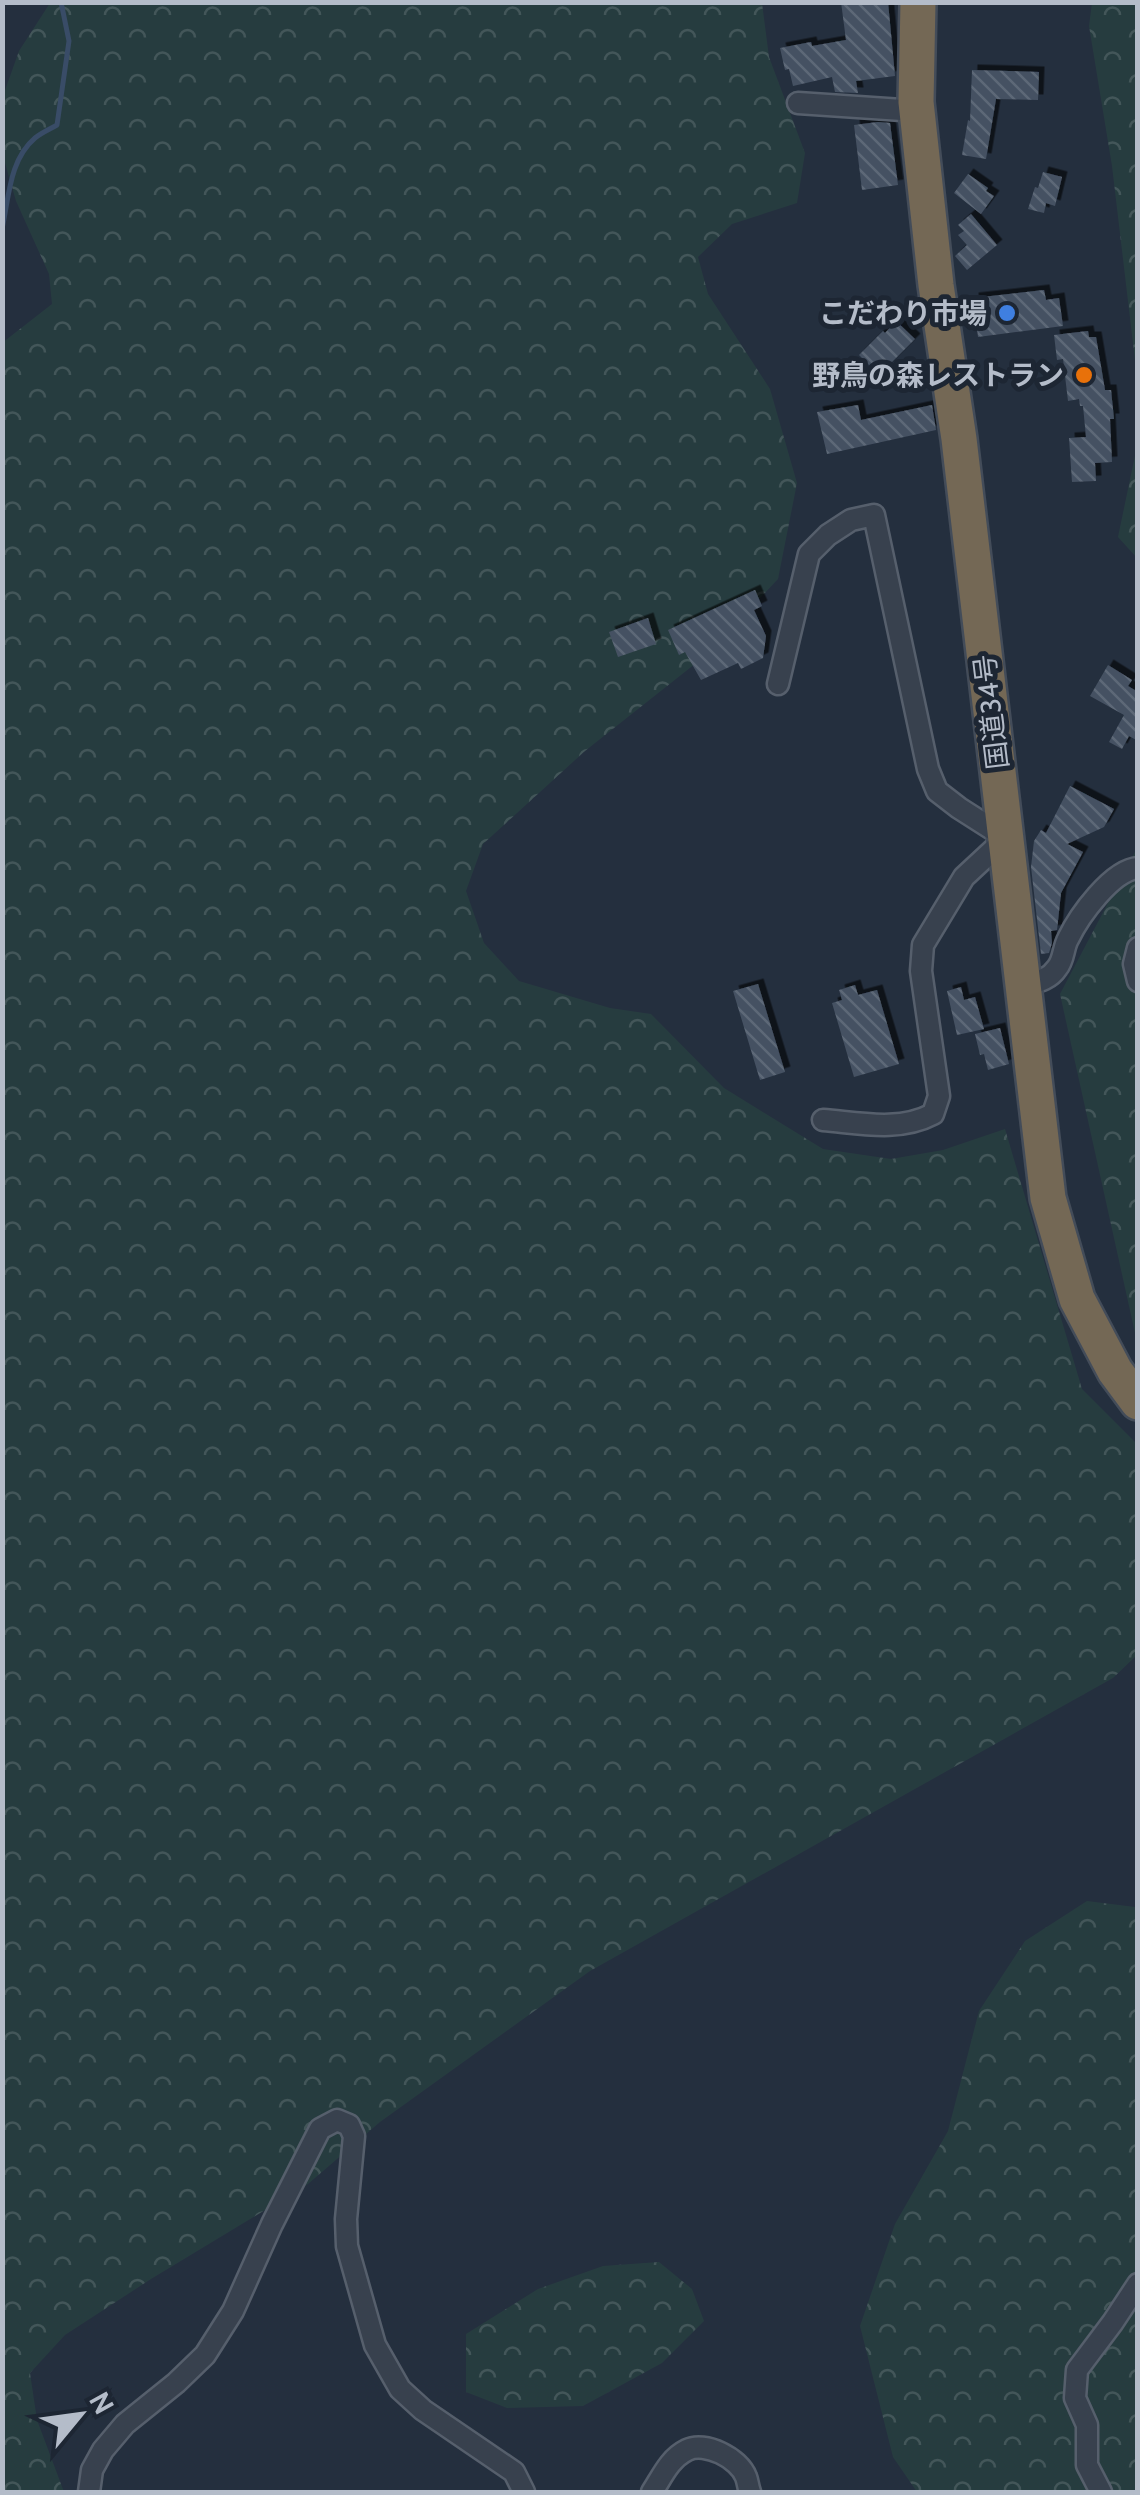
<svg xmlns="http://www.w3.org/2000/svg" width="1140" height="2495" viewBox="0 0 1140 2495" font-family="Cabin,'Noto Sans JP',sans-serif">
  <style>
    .forest { fill: url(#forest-crowns) }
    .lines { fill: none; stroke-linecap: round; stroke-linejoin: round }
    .stream { stroke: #394c67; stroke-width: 5 }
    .building { fill: url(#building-back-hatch); filter: url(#shadow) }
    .street-casing { stroke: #565f6c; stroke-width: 25 }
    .highway-casing { stroke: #434c59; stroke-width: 40 }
    .street { stroke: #38414e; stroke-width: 20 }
    .highway { stroke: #746855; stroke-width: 35 }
    .rail { stroke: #5a6575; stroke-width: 5; stroke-dasharray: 10 10; stroke-linecap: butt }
    .shop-dot { fill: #3f7fe0; stroke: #1d2633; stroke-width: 4 }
    .food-dot { fill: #e8710a; stroke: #1d2633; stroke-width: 4 }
    .labels { text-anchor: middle; stroke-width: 10; stroke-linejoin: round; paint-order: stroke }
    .poi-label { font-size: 28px; font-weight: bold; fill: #b4bcc9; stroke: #1d2633; text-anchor: end }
    .street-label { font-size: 28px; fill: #b4bcc9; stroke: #1d2633 }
  </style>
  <defs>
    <pattern id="forest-crowns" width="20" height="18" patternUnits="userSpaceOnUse" patternTransform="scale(2.5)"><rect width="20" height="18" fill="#263c3f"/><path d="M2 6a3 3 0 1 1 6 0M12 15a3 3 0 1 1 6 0" fill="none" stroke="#435659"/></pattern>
    <pattern id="building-back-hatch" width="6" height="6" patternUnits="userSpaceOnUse" patternTransform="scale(2.5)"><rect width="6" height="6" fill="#455162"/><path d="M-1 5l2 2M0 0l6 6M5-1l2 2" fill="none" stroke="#5d6877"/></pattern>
    <filter id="shadow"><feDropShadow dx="5.5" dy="-5.5" stdDeviation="0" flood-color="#0009"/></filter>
  </defs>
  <rect width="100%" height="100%" fill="#242f3e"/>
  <path class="forest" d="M50,3H762L769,57L805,153L797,203L732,224L698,257L708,294L770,389L797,483L778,579L705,656L585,751L483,844L466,891L484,943L519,981L610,1008L651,1014L724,1088L823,1149L891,1159L943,1150L1005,1129L1082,1389L1138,1445L1137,1655L1113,1678L590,1971L380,2122L308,2184L151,2279L65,2335L30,2373L37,2420L64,2492H2V343L52,304L49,274L16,201L3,156V96L19,51Z
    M1092,3H1137V377L1112,166L1089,26Z
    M1137,446V558L1118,537Z
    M1137,848V1342L1060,994Z
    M1087,1901L1135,1907L1138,1910L1137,2492H917L893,2457L860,2326L895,2224L948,2131L979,2011L1025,1941Z
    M659,2262L692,2289L704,2321L662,2363L583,2406L507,2408L466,2392V2334L538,2289L603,2266Z"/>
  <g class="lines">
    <path class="stream" d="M2,229C9,198 9,160 35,138C41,133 50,129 57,125L69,41L61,2"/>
  </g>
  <path class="building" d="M841,2H888L895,76L856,81L858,93L835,92L832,77L793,86L789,69L785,70L780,48L811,42L812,46L846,40Z
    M972,70L1039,72L1038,100L996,99L986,159L962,155L968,120L970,121Z
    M878,122L890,123L898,185L862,190L854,125Z
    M1043,172L1062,177L1055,206L1046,203L1044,213L1028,209L1035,187L1038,188Z
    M968,174L988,188L986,191L994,196L981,214L954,193Z
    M971,214L997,245L967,270L955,256L967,245L958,235L964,231L958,225Z
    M1044,290L1046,300L1059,298L1063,326L978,337L973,298Z
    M896,321L915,339L879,375L859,355L883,331L885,333Z
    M1088,331L1089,337H1096L1105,390H1111L1114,419H1110L1112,462L1095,463L1096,481L1072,482L1069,438L1086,437L1083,406H1080L1079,399L1068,401L1063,359L1057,360L1054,335Z
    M858,405L861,420L932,405L936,430L827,454L817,412Z
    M755,590L762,606L754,610L766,636L763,658L741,669L738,663L701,680L685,652L679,655L668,630Z
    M648,618L656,644L618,657L609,632Z
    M1108,665L1132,680L1128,686L1138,692V741L1129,736L1122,749L1109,742L1124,715L1090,696Z
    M1070,786L1114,809L1104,827L1067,844L1083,852L1061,893L1057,930L1051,931L1052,943L1049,953L1041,954L1031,867L1034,841L1041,830L1046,833Z
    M758,984L785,1072L760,1080L733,991Z
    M855,985L858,995L877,990L899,1064L854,1077L832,1003L842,1000L839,990Z
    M961,987L964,1000L975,997L984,1029L957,1035L947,991Z
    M1000,1028L1009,1064L988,1070L984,1054L980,1055L975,1034Z"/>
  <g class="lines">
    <g class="street-casing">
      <path id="street" d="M798,103L917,111
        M778,684L809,554L828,535L851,520L874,515L928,769L937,791L959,808L1006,838L964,877L923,945L921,971L939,1096L933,1114C899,1132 860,1123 823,1120
        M1138,948L1134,964L1138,981
        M1023,986C1037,982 1049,980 1057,968C1064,960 1063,948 1068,939C1079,916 1112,870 1138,868
        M89,2492L92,2470L103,2450L125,2424L176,2383L205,2355L233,2311L272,2224L320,2129L337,2120L349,2125L354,2136L346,2219L347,2246L375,2345L400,2389L423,2410L514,2472L524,2492
        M652,2492C662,2477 669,2459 687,2450C705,2441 739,2458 746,2477C748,2482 748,2487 750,2492
        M1101,2492L1087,2465V2425L1075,2398L1077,2370L1113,2322L1138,2284"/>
    </g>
    <g class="highway-casing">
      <path id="highway" d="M918,2L916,102L936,285L959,439L1048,1198L1077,1299L1115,1371L1138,1402"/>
    </g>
    <use href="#street" class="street"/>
    <use href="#highway" class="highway"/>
    <path class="rail" d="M1137,2L1138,5"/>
  </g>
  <circle class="shop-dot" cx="1007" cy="313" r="10"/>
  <circle class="food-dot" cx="1084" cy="375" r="10"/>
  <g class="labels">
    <g class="poi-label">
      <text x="987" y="323">こだわり市場</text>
      <text x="1064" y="385">野鳥の森レストラン</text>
    </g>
    <g class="street-label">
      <text transform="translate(991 712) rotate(-97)" y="10">国道34号</text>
    </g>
  </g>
  <rect width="1140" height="2495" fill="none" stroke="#b4bcc9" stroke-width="10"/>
  <g transform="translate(80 2415) rotate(61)" stroke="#1d2633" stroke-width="8" paint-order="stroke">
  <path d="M0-8L18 38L0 25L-18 38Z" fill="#b4bcc9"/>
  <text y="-15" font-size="28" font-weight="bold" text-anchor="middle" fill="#b4bcc9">N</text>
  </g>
</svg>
